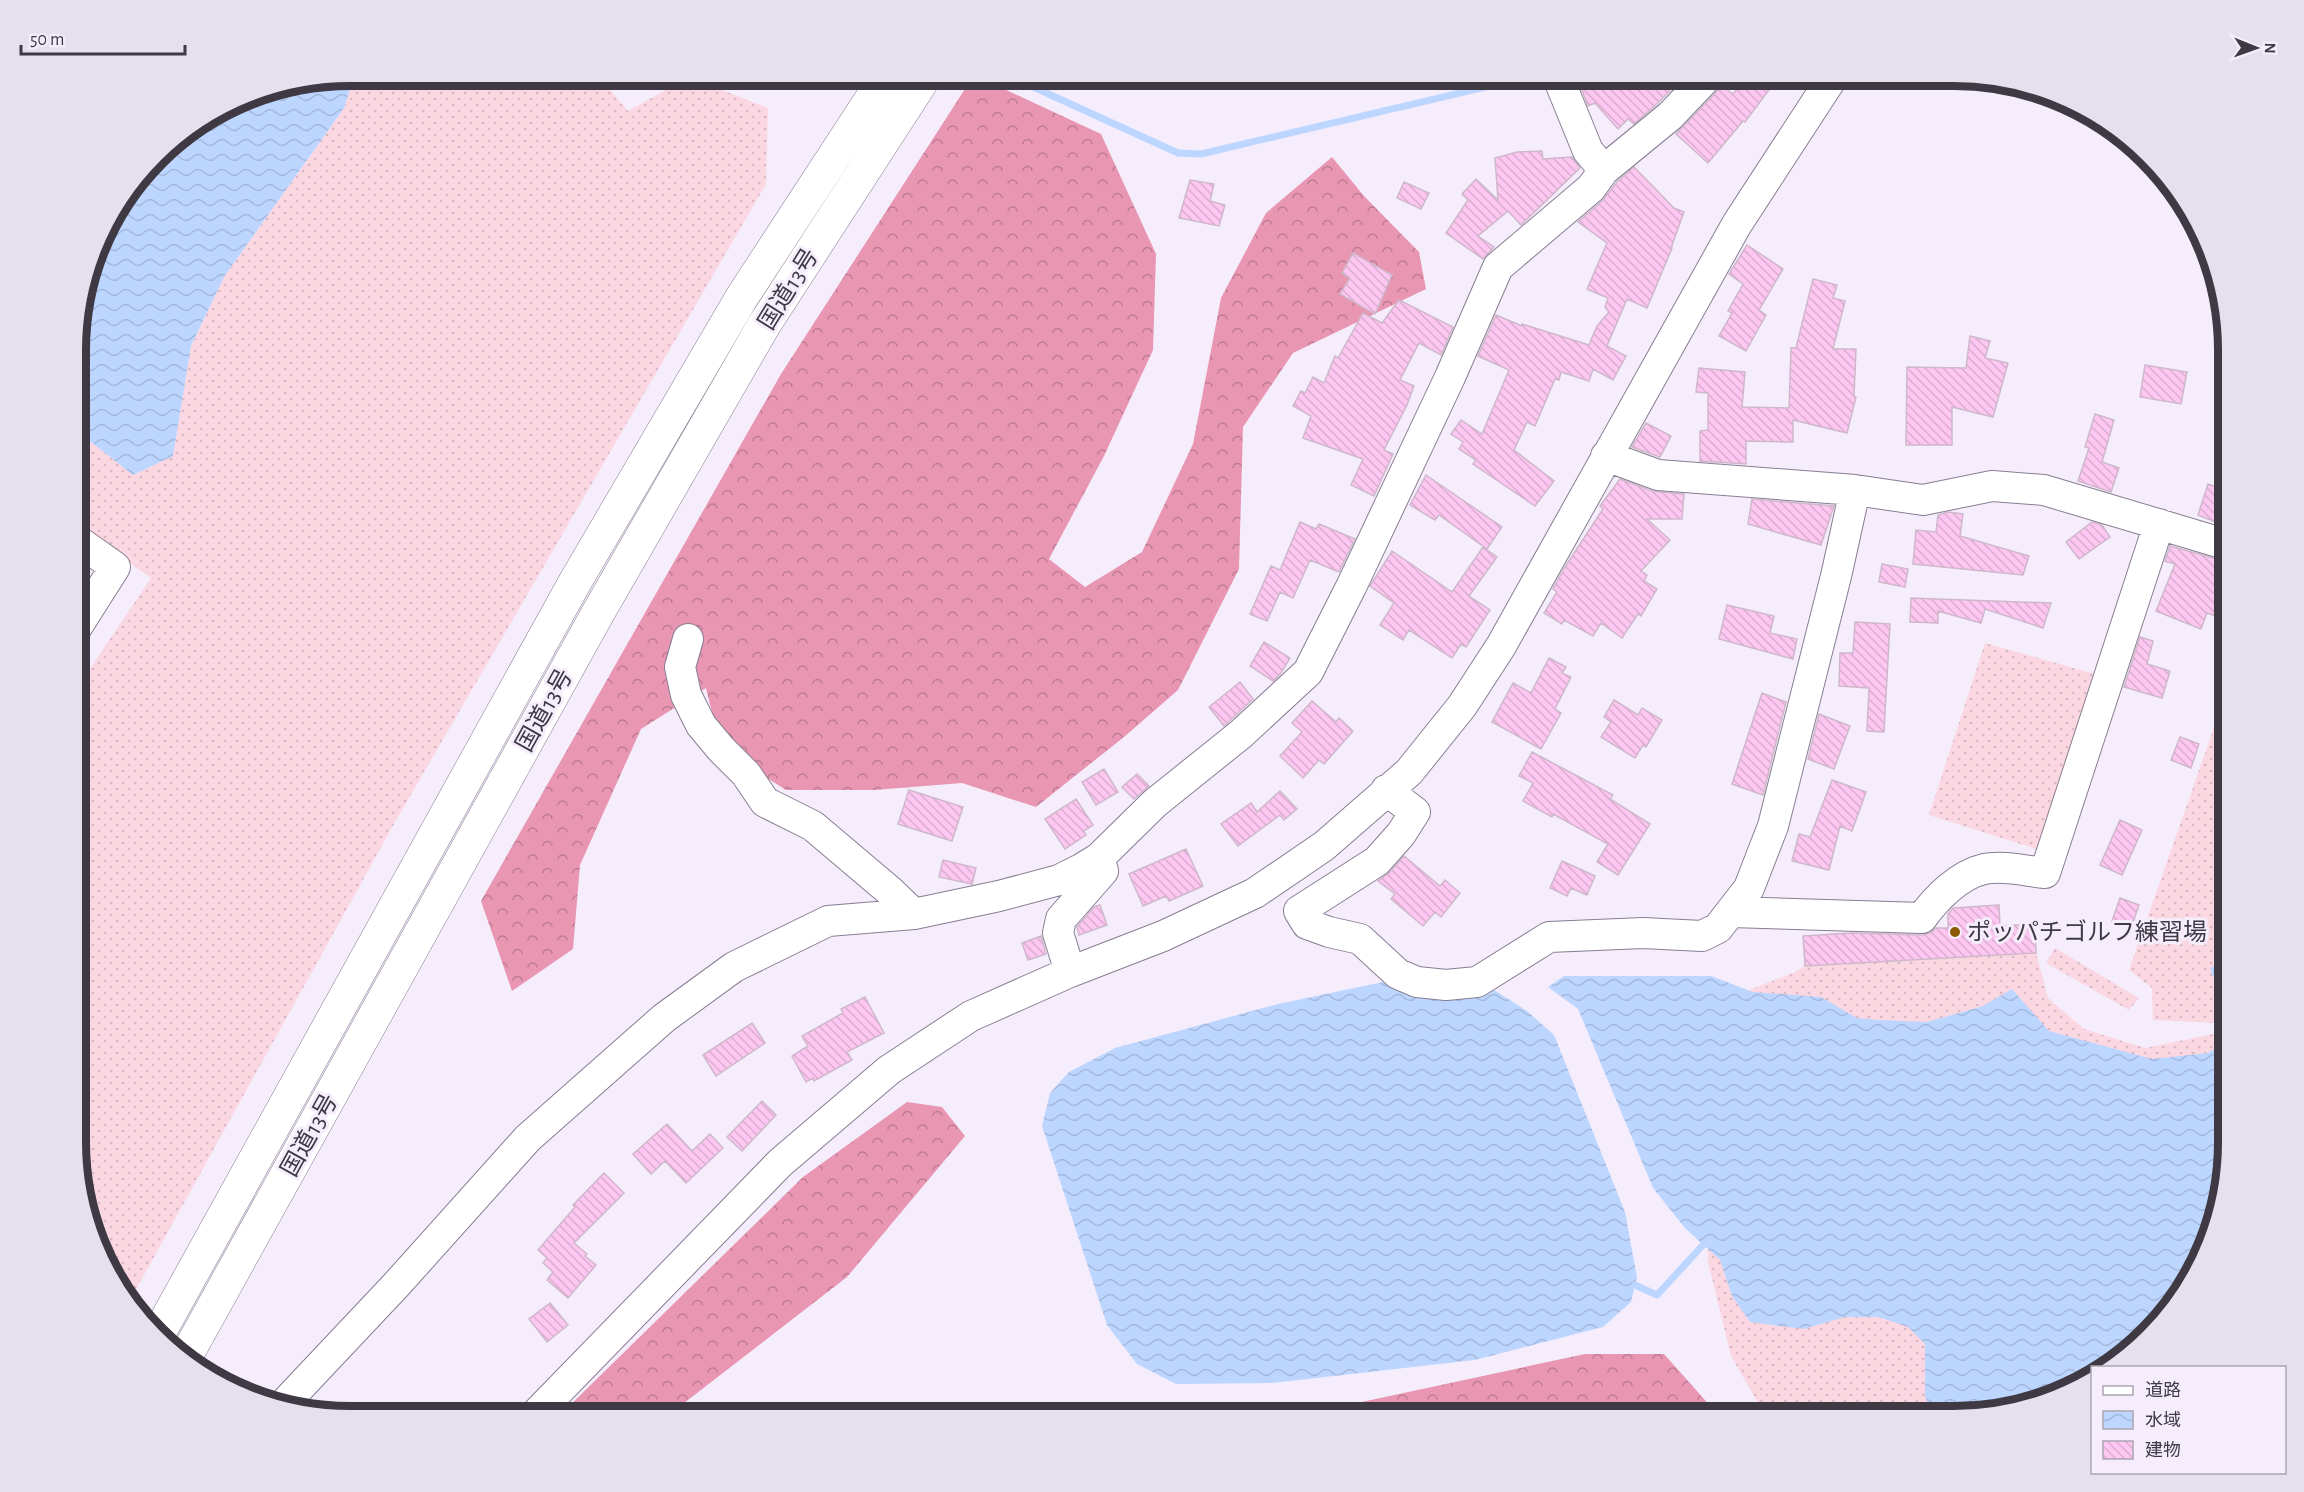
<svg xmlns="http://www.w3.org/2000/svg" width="2304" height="1492" viewBox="0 0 2304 1492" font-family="'Alegreya Sans','Noto Sans JP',sans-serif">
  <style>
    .grass { fill: url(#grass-dots) }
    .forest { fill: url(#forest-crowns) }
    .water { fill: url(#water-waves) }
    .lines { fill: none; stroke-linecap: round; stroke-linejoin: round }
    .stream { stroke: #bdd6ff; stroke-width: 7 }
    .building { fill: url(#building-back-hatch); stroke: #ceb8ca; stroke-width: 1.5 }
    .minor-casing { stroke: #887d92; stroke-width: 32 }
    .highway-casing { stroke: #887d92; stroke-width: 34 }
    .minor { stroke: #fff; stroke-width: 30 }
    .highway { stroke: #fff; stroke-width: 33 }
    .poi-dot { fill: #8c5904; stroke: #f5edfc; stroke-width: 2 }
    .labels { text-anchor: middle; stroke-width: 6; stroke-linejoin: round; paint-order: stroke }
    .street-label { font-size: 24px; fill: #3e3942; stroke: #f5edfc }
    .poi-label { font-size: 24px; fill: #3e3942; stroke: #f5edfc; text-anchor: start }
    .rim { fill: none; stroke: #3e3942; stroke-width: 8 }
  </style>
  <defs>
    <pattern id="grass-dots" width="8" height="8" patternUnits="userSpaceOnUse" patternTransform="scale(1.5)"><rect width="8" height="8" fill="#fbd7e2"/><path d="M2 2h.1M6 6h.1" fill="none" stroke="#d8b9c3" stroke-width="1.8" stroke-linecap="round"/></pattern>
    <pattern id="forest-crowns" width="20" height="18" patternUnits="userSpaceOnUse" patternTransform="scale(1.5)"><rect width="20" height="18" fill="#e896b2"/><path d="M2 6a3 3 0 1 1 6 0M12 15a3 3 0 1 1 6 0" fill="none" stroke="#bd7b92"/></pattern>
    <pattern id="water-waves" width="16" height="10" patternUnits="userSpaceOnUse" patternTransform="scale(1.5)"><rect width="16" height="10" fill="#bdd6ff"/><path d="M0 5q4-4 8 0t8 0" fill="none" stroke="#a4b8dc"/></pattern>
    <pattern id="building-back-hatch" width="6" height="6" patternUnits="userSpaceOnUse" patternTransform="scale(1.5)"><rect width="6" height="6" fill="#fdc7f2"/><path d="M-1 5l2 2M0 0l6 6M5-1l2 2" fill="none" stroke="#daacd1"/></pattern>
  </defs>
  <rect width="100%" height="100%" fill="#f5edfc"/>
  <path class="grass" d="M355,75H597L628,111L689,77L768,108L766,184L395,822L129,1302L121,1295L77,1178V688L151,578L77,525V431L133,475L173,456L191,346L224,277L344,108Z
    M1985,643L2109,678L2052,854L1929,815Z
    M2228,688V1015L2217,1023L2153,1020L2152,988L2129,970Z
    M2055,948L2139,998L2129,1010L2046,963Z
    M2036,953L2048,998L2084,1029L2145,1048L2228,1031V1160L2215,1230L2183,1295L2105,1367L2092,1368L2091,1380L1972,1416L1766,1417L1731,1356L1708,1262L1705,1007L1793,973L1805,966Z"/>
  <path class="forest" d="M974,75L1101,134L1156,254L1153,350L1104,456L1049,559L1085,587L1142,552L1193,444L1221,298L1266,213L1332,157L1364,196L1419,252L1426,289L1293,353L1243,427L1239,569L1178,690L1124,737L1036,807L962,783L874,790H786L721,749L706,688L641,729L580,865L573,949L512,991L481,901L781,374Z
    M907,1102L942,1107L965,1136L847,1277L666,1417H558L803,1177Z
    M1585,1354H1664L1720,1417H1279L1357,1403Z"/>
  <path class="water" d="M350,75H355L344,108L224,277L191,346L173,456L133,475L77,431V314L103,228L168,143L245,96Z
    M2228,961V969L2213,977L2210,968Z
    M1564,976H1711L1753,992L1821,997L1857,1018L1879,1020L1927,1022L1983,1006L2012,989L2049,1031L2152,1059L2208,1053L2228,1041V1160L2215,1230L2183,1295L2105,1367L2092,1368L2091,1380L1972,1416H1939L1933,1413L1925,1397V1344L1908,1327L1879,1317H1845L1804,1329L1750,1322L1732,1296L1720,1260L1685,1228L1653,1188L1578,1009L1548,987Z
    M1383,982L1435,986L1486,985L1527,1011L1554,1035L1625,1212L1637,1277L1631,1302L1603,1327L1475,1360L1272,1383L1176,1384L1137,1364L1107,1325L1042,1126L1050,1093L1069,1072L1115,1048L1278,1004Z"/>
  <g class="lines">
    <path class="stream" d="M1007,75L1178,153L1201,154L1536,75
      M1635,1285L1657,1295L1703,1245"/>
  </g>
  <path class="building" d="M1593,75H1685L1658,103L1634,124L1628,119L1618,129L1595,103L1588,106L1578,80Z
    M1748,75H1780L1745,122L1743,121L1708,163L1676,134L1722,86L1733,94Z
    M1542,151L1543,159L1572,157L1580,168L1521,225L1508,211L1478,236L1494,247L1483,259L1446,233L1468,200L1462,194L1476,179L1498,200L1495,158L1517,152Z
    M1634,167L1674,208L1684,212L1671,248H1672L1647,308L1627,299L1607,346L1626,356L1613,380L1593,369L1589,381L1561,372L1559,380L1555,379L1535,426L1527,422L1514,450L1554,481L1535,506L1473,464L1476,460L1459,449L1463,442L1451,434L1461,420L1482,434L1509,370L1478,356L1496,315L1522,326V324L1589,345L1597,326L1609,312L1605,307L1608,298L1587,289L1607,243L1578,222L1602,201L1617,182Z
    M1190,180L1214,184L1210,201L1225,205L1219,226L1179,218Z
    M1404,182L1429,193L1421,209L1397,198Z
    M1747,245L1783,269L1759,310L1766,315L1746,351L1719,336L1732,313L1728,311L1743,284L1729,274Z
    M1353,253L1392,275L1375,314L1340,294L1350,278L1342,273Z
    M1813,279L1837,285L1833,298L1845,301L1833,349H1856L1854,396L1856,397L1847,433L1793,420V442L1746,441V464L1700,461V431L1708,430V393L1696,392L1699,368L1745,372L1742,407L1789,408L1791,348H1796Z
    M1399,300L1453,327L1441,355L1419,343L1400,380L1414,386L1407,405L1384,450L1393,454L1374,496L1351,485L1363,459L1303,438L1311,416L1293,406L1301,391L1305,393L1313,377L1324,383L1335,356L1338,358L1363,313L1382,323Z
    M1970,336L1990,341L1985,358L2008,363L1993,417L1952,407V445H1906L1907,367L1966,368Z
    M2145,365L2187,372L2181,404L2140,397Z
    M2095,414L2114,420L2102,462L2119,468L2111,492L2078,481L2089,448L2085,447Z
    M1646,423L1671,436L1660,457L1632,447Z
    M1426,475L1502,527L1487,549L1439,515L1435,520L1410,505Z
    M1620,479L1652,491L1684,494L1682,519H1647L1670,540L1641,571L1647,575L1644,581L1657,589L1641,616L1638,614L1622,638L1601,623L1593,636L1564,620L1562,624L1544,613L1557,592L1553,589L1565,567L1603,509L1600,506Z
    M2208,484L2228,491V527L2198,515Z
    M1752,499L1834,506L1821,545L1748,524Z
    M1948,512L1963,514L1960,536L2029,556L2023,575L1913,564L1916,530L1936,532L1938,515Z
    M1300,522L1316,529L1319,524L1355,539L1339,572L1310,560L1293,598L1280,592L1267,621L1250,614L1271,566L1280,570Z
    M2092,522L2102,525L2110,537L2079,559L2066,542Z
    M2170,546L2228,562V620L2207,613L2201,629L2156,611L2175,564L2165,561Z
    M1483,547L1497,557L1469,596L1490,610L1466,647L1461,644L1452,658L1409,630L1403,640L1380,625L1394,603L1370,586L1392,551L1452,592Z
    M1882,564L1908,569L1905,587L1879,582Z
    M1911,598L1938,599L2051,603L2043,628L1985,609L1981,623L1938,611V623L1910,622Z
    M1727,605L1774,616L1770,633L1797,639L1793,659L1719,639Z
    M1855,622L1890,624L1884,732L1867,731L1869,688L1839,686L1840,653H1853Z
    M2140,637L2153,641L2147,664L2170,671L2162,698L2124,687Z
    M1264,642L1290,658L1281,673L1273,681L1250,666Z
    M1549,658L1566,667L1562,673L1571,677L1555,709L1561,713L1541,749L1492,722L1513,683L1531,693Z
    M1240,682L1253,699L1224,726L1209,707Z
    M1762,693L1786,702L1763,795L1732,784Z
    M1614,700L1638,715L1642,708L1662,720L1646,747L1643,745L1635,758L1601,737L1611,722L1604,717Z
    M1312,701L1336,722L1339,718L1353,731L1324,764L1319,760L1303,778L1280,756L1302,732L1292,723Z
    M1819,714L1850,726L1834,769L1808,759Z
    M2180,737L2199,744L2191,768L2171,760Z
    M1532,752L1613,795L1610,799L1650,824L1618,875L1597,862L1608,844L1553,814L1552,817L1523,801L1533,783L1519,776Z
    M1104,769L1118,792L1096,805L1082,782Z
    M1137,774L1149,786L1134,799L1122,787Z
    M1832,780L1866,792L1852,831L1840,826L1829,870L1792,861L1799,834L1810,837Z
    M909,790L963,807L952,841L898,824Z
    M1280,791L1297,809L1284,820L1280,815L1238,846L1221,824L1251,803L1257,812Z
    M1076,799L1093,825L1084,831L1086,835L1065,849L1045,819Z
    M2120,820L2142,830L2122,875L2100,865Z
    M1186,849L1203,886L1169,901L1166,896L1143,906L1129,874Z
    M1404,856L1440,886L1445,880L1460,893L1441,917L1435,912L1423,926L1391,899L1395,894L1378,881L1390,872Z
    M943,860L976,868L972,884L939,877Z
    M1562,861L1595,876L1587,895L1571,888L1567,896L1550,888Z
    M2120,898L2139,905L2131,928L2112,921Z
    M1100,905L1107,925L1079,935L1077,927L1094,907Z
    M1999,905L2000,926L2035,924L2036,953L1805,966L1803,936L1851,933L1922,935L1930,933L1936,928H1948V914L1953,908Z
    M1041,936L1046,954L1028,960L1022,943Z
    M865,997L884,1033L847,1052L852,1060L814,1081L813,1078L806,1082L792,1056L808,1046L802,1036L843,1013L841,1009Z
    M752,1023L765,1043L716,1076L703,1055Z
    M762,1101L776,1115L742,1151L727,1137Z
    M667,1124L692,1151L710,1134L723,1148L686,1183L665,1161L651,1174L633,1154Z
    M604,1173L624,1193L574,1243L587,1254L585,1256L596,1265L568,1298L547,1280L553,1272L543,1263L547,1258L538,1250L575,1207L573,1205Z
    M550,1303L568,1325L547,1342L529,1319Z"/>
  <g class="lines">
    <g class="minor-casing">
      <path id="minor" d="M1557,75L1588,151L1604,170L1670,116L1709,75
        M1606,456L1658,475L1855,490L1923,500L1992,486L2044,490L2228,545
        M77,540L115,567L77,627
        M688,639L680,667L686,695L701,725L721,749L746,774L765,802L813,826L891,892L914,914
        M1386,790L1415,812L1401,834L1377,861L1299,911L1307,924L1329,932L1360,939L1398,974L1417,982L1446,985L1477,982L1549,937L1643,933L1702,936L1718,928L1749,888L1773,826L1837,572L1855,490
        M1731,912L1922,918C1936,898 1959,875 1984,869C2003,865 2026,871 2045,873L2159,524
        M1070,972L1058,933L1061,919L1103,871L1099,858
        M282,1406L397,1284L528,1138L664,1018L734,967L828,921L914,914L999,896L1059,880L1081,869L1099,858L1155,803L1241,734L1308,672L1352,585L1450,377L1498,267L1591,188L1604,170
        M533,1417L780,1163L889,1070L971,1016L1070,972L1163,936L1255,893L1324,846L1409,772L1462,706L1501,646L1737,224L1834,75"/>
    </g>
    <g class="highway-casing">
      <path id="highway" d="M159,1333L575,582L742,297L887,75
        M185,1358L598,613L764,325L926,75"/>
    </g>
    <use href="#minor" class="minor"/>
    <use href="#highway" class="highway"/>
  </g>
  <circle class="poi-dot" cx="1955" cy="932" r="6"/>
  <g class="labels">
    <g class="street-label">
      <text transform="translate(788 289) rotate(-58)" y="8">国道13号</text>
      <text transform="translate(544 710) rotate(-61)" y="8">国道13号</text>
      <text transform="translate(309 1135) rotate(-61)" y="8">国道13号</text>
    </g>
    <g class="poi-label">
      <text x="1967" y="940">ポッパチゴルフ練習場</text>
    </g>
  </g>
  <path d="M0 0H2304V1492H0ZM350 86H1954A264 264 0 0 1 2218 350V1142A264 264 0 0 1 1954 1406H350A264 264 0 0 1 86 1142V350A264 264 0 0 1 350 86Z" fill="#e6dfed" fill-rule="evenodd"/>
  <path class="rim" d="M350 86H1954A264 264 0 0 1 2218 350V1142A264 264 0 0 1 1954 1406H350A264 264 0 0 1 86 1142V350A264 264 0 0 1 350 86Z"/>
  <rect x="2091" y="1366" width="195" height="108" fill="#f5edfc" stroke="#aca5b2" stroke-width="1.5"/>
  <rect x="2103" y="1386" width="30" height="9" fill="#ffffff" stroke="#aca5b2" stroke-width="1.5"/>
  <text x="2145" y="1396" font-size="18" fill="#3e3942">道路</text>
  <rect x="2103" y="1411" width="30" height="18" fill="url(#water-waves)" stroke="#aca5b2" stroke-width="1.5"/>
  <text x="2145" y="1426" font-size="18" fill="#3e3942">水域</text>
  <rect x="2103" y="1441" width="30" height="18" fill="url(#building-back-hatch)" stroke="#aca5b2" stroke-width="1.5"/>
  <text x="2145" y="1456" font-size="18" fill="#3e3942">建物</text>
  <g transform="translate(2256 48) rotate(91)" stroke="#f5edfc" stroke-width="4.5" paint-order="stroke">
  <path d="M0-4.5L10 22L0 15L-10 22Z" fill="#3e3942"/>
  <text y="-9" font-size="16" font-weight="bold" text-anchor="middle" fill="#3e3942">N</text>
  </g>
  <path d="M21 45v9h164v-9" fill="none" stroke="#3e3942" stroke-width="3"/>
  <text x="30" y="45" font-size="18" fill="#3e3942" stroke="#f5edfc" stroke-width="4.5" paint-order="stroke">50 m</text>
</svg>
